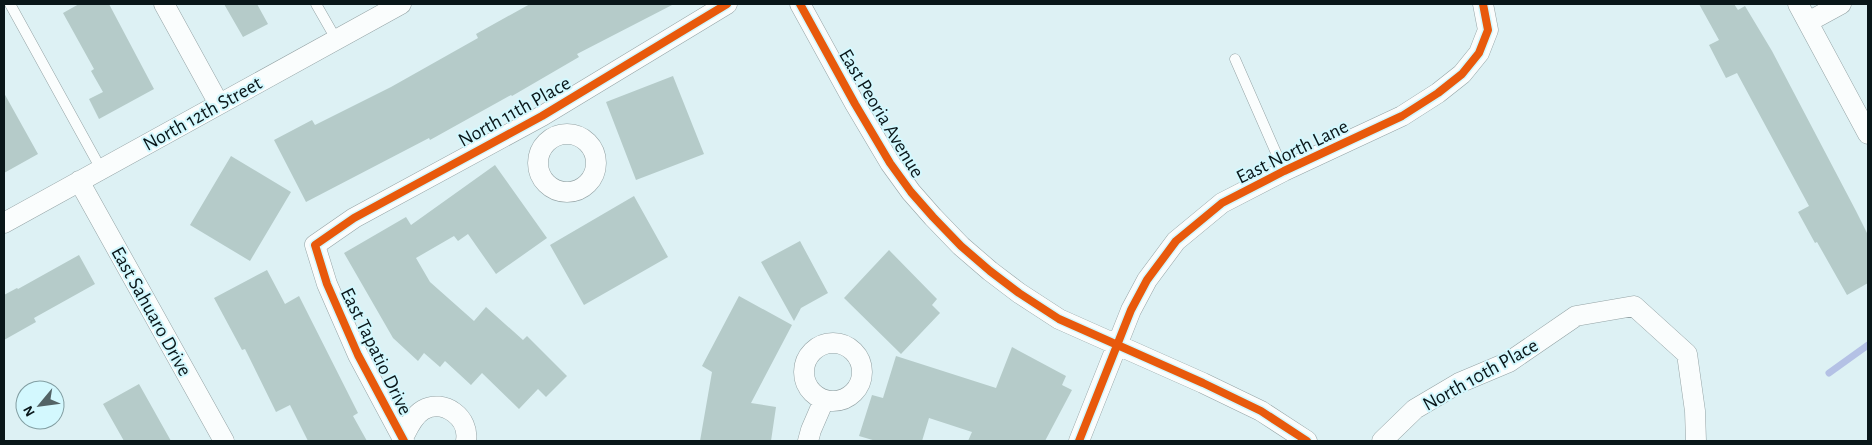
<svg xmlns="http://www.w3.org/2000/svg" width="1872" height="445" viewBox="0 0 1872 445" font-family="'Alegreya Sans',sans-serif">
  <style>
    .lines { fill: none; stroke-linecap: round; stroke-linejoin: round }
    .stream { stroke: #b4c1e5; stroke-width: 7 }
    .building { fill: #b5cbc9 }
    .service-casing { stroke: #94a3a5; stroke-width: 11 }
    .minor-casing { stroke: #94a3a5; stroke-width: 21 }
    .service { stroke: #fafdfd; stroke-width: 10 }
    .minor { stroke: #fafdfd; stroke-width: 20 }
    .cycleway-casing { stroke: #d3f8fe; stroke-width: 11 }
    .cycleway { stroke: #e8590c; stroke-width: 8 }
    .labels { text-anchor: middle; stroke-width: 4; stroke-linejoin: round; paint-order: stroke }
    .street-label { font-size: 20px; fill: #091619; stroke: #d3f8fe }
  </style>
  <rect width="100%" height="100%" fill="#ddf1f4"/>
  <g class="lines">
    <path class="stream" d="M1829,373L1868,345"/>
  </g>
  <path class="building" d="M79,4H109L154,89L99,119L89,99L103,92L91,71L94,69L63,13Z
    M224,4H257L268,24L243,37Z
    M530,4H674L577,54L579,57L512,96L511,95L430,140L429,138L306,202L274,140L312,120L315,125L391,87L478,38L476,34Z
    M1699,4H1734L1738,10L1745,6L1772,51L1856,211L1868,235V283L1847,295L1817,242L1815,243L1798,212L1809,206L1737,73L1726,78L1709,45L1719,40Z
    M673,76L704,154L636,180L606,102Z
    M4,93L38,154L4,173Z
    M231,156L291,192L250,261L190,225Z
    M495,165L547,238L496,274L468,234L458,241L454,236L416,258L430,282L474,321L486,307L523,340L527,336L567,376L546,397L538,389L519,409L482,373L471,385L445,361L440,367L424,353L418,361L393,338L344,253L406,217L411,225Z
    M634,196L668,257L584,305L550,245Z
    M800,241L828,293L801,308L794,321L761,262Z
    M889,250L937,299L932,305L940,313L901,354L844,298Z
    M79,255L95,284L34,318L36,322L4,340V295L17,288L18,289Z
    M267,270L285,304L299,296L358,413L353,416L367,441H308L290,405L276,412L245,349L242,350L214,298Z
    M739,296L792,325L751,403L776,407L771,441H700L712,372L702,366Z
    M1012,347L1066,376L1062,385L1072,390L1045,441H968L972,432L929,418L922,441H876L859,436L872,395L883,398L896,356L996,388Z
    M139,384L171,441H124L103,404Z"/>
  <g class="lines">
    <g class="service-casing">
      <path id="service" d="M10,4L101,169
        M316,4L336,39
        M1235,59L1284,171"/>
    </g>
    <g class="minor-casing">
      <path id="minor" d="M164,4L219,104
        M800,4L855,104L890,163L911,192L933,217L961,246L990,271L1019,293L1059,319L1203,383L1261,411L1307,441
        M1798,4L1868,134
        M1808,22L1841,4
        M538 163a29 29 0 1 1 58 0a29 29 0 1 1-58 0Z
        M79,181L224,441
        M4,223L401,4
        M804 372a29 29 0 1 1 58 0a29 29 0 1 1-58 0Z
        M403,438C408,428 413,416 423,410C444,398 470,418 466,441
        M404,441L358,355L327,284L315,245L354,218L542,116L727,4
        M808,441L811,430L824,400
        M1079,441L1131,310L1147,280L1176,241L1222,203L1284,171L1402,116L1438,93L1462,74L1479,53L1488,30L1483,4
        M1382,441L1415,409L1459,383L1509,362L1576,316L1634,306L1687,354L1695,411L1696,441"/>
    </g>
    <use href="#service" class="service"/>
    <use href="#minor" class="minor"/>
    <g class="cycleway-casing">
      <path id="cycleway" d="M800,4L855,104L890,163L911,192L933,217L961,246L990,271L1019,293L1059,319L1203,383L1261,411L1307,441
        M404,441L358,355L327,284L315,245L354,218L542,116L727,4
        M1079,441L1131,310L1147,280L1176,241L1222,203L1284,171L1402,116L1438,93L1462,74L1479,53L1488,30L1483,4"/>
    </g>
    <use href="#cycleway" class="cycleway"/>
  </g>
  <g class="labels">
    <g class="street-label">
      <text transform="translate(514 111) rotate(-29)" y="7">North 11th Place</text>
      <text transform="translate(202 113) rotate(-29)" y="7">North 12th Street</text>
      <text transform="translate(882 113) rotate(59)" y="7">East Peoria Avenue</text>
      <text transform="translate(1292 151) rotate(-26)" y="7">East North Lane</text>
      <text transform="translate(152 311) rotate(61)" y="7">East Sahuaro Drive</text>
      <text transform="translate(377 351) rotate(64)" y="7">East Tapatio Drive</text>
      <text transform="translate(1480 374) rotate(-29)" y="7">North 10th Place</text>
    </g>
  </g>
  <rect width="1872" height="445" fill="none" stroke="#091619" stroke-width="10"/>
  <g transform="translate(40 405) rotate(241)"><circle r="24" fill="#d3f8fe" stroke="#829ea2"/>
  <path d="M0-4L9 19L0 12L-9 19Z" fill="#536366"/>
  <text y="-8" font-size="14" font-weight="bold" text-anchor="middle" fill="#091619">N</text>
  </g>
</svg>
